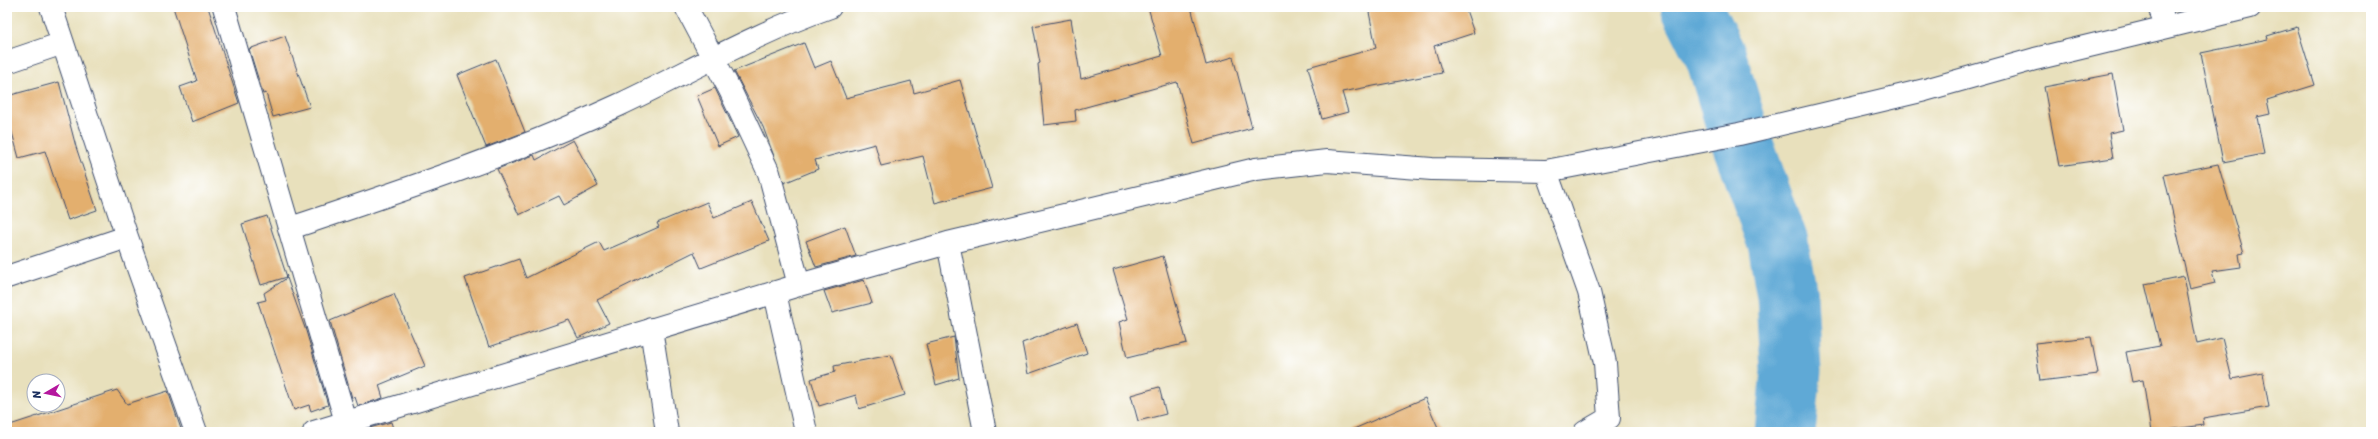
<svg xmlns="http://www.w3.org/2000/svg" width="2378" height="439" viewBox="0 0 2378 439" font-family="Sriracha,sans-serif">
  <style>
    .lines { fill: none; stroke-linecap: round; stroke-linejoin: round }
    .river { stroke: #5ea9d6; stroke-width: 61 }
    .building { fill: #e3af6e }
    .street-casing { stroke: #3a4a6c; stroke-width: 24 }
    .street { stroke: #fff; stroke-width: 22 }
  </style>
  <rect width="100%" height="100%" fill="#fff"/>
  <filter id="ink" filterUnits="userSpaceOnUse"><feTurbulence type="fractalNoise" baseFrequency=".025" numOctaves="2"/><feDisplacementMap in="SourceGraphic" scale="8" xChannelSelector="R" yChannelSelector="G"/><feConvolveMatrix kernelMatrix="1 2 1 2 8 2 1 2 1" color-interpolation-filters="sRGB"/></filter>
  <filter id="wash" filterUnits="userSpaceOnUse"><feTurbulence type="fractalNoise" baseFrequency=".012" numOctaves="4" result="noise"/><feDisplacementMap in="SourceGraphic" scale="16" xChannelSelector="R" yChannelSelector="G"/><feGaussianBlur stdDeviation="0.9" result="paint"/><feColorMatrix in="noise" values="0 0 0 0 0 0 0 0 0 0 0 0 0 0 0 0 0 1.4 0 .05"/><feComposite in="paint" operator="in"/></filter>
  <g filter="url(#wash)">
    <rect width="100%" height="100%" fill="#e8e0bc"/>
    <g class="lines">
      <path class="river" d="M1691,7L1716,57L1739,134L1778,243L1787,296L1791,371L1785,432"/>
    </g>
    <g id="blocks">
      <path class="building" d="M173,7H208L239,103L192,122L180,87L197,81Z
        M1148,7H1191L1206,65L1233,57L1252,128L1194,144L1177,82L1075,110L1076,121L1044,125L1038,64L1040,63L1033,26L1071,19L1081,79L1162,56Z
        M1368,7H1465L1474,33L1434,46L1442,73L1342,92L1348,112L1322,119L1308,67L1376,48Z
        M2297,27L2315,85L2267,100L2270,114L2257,117L2264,154L2223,162L2201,53L2268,39L2267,36Z
        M285,36L310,107L273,117L266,93L263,94L249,49Z
        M804,43L814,68L831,61L846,98L911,81L914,93L960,80L992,188L935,203L923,156L881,166L875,144L815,160L818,169L784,183L763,127L734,71Z
        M496,59L525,132L486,147L457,75Z
        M2113,74L2123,130L2109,133L2113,158L2059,166L2044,87Z
        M59,82L76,147L97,210L68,220L45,151L19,158L7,114V96Z
        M715,88L738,137L718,146L697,96Z
        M573,140L598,186L564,205L559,196L519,215L497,169L534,155L536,160Z
        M2218,164L2244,253L2239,254L2241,267L2212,271L2215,283L2190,289L2164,175Z
        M707,202L714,218L752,202L769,241L701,268L694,252L597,300L609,323L578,338L569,320L489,347L465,278L519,259L526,278L599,242L604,251L659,227L657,223Z
        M267,216L287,277L261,285L242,224Z
        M845,226L856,256L816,267L806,241Z
        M1163,256L1187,343L1127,358L1119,322L1128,319L1113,270Z
        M2184,276L2197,344L2222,338L2232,379L2263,373L2269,407L2203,418L2204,425L2151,432L2143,380L2132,382L2126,352L2160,346L2145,284Z
        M287,278L306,331L328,405L311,411L309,405L294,410L258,302L266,300L264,293Z
        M864,280L872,303L832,313L824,291Z
        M394,294L425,366L379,385L383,398L358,406L355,397L352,398L330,321Z
        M1077,323L1087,353L1028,374L1022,343Z
        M954,337L959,378L936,385L926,344Z
        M2091,337L2098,374L2040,381L2035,343Z
        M891,355L905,395L859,409L856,395L819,406L811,379L835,372L834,366Z
        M1159,387L1166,414L1138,421L1131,395Z
        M117,390L127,404L168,391L182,432H7V426Z
        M1425,398L1440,432H1347Z
        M391,422L394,432H367L366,429Z"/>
    </g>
  </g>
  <g filter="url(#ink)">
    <use href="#blocks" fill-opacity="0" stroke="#3a4a6c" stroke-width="1"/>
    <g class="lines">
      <g class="street-casing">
        <path id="street" d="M51,7L127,237L196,432
          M224,7L349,432
          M686,7L730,90L769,173L799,285
          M2159,7L2167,27
          M7,62L63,43
          M1546,171L1589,292L1605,363L1609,418L1585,432
          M291,228C401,191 513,154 619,105C689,72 756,33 830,7
          M948,243L985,432
          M7,277L127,237
          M775,293L806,432
          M651,329L667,432
          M314,432L799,285L948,243L1256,169L1327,161L1432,169L1546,171L1739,134L1925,90L2035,59L2250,7"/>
      </g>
      <use href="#street" class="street"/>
    </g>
  </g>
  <rect width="2378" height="439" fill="none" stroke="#fff" stroke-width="24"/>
  <g transform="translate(46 393) rotate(261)"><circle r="19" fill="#ffffff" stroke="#a4acbf"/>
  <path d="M0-3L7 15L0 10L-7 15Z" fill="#b5179e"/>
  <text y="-6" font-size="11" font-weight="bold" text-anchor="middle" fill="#1b2f5e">N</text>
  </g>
</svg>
